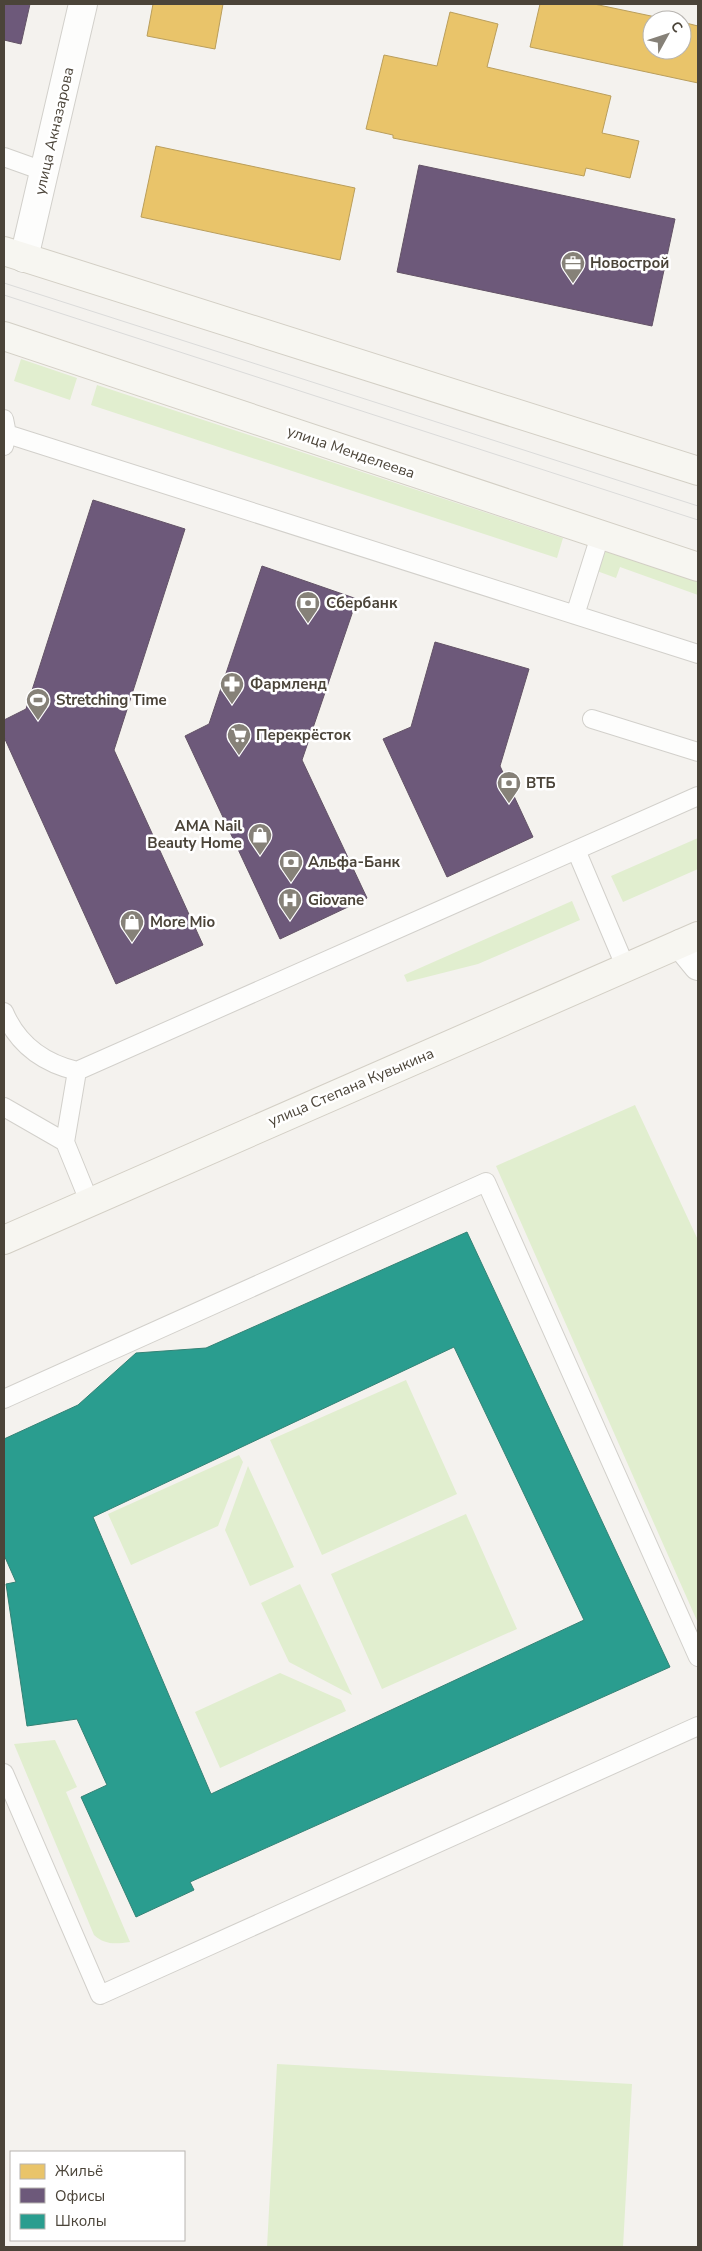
<svg xmlns="http://www.w3.org/2000/svg" width="702" height="2251" viewBox="0 0 702 2251" font-family="'Nunito Sans',sans-serif">
  <style>
    .green { fill: #e1eecf }
    .homes { fill: #e9c46a; stroke: #ba9e5b }
    .offices { fill: #6d597a; stroke: #635366 }
    .schools { fill: #2a9d8f; stroke: #348275; fill-rule: evenodd }
    .lines { fill: none; stroke-linecap: round; stroke-linejoin: round }
    .service-casing { stroke: #d2d0cb; stroke-width: 20 }
    .tertiary-casing { stroke: #d2d0cb; stroke-width: 30 }
    .secondary-casing { stroke: #d3cfc5; stroke-width: 30 }
    .service { stroke: #fdfdfc; stroke-width: 18 }
    .tertiary { stroke: #fdfdfc; stroke-width: 28 }
    .secondary { stroke: #f7f6f1; stroke-width: 28 }
    .tram { stroke: #dbdbda; stroke-width: 1 }
    .labels { text-anchor: middle; stroke-width: 5; stroke-linejoin: round; paint-order: stroke }
    .street-label { font-size: 15px; fill: #4b4439; stroke: #fff }
    .poi-label { font-size: 15px; font-weight: bold; fill: #4b4439; stroke: #fff; text-anchor: start }
  </style>
  <rect width="100%" height="100%" fill="#f4f2ee"/>
  <path class="green" d="M21,359L77,378L70,400L14,381Z
    M97,385L563,538L557,558L91,405Z
    M605,549L698,582V595L620,567L616,578L597,571Z
    M698,838V869L623,902L611,876Z
    M572,901L580,920L478,964L407,982L404,975Z
    M635,1105L698,1240V1623L496,1166Z
    M406,1380L457,1494L322,1555L270,1440Z
    M239,1455L243,1462L218,1526L131,1565L108,1514Z
    M248,1466L294,1567L250,1586L225,1530Z
    M466,1514L517,1629L382,1689L331,1574Z
    M300,1584L352,1695L289,1662L261,1603Z
    M280,1673L341,1700L346,1711L220,1768L195,1712Z
    M55,1740L77,1787L66,1792L130,1942C115,1944 105,1945 94,1935L14,1744Z
    M277,2064L632,2084L623,2247H267Z"/>
  <path class="homes" d="M153,4H223L215,49L147,36Z
    M540,4H594L670,20H652V50H682V22L698,26V83L530,47Z
    M450,12L498,24L487,67L611,96L602,133L639,141L630,178L586,168L584,176L393,138V135L366,129L384,55L437,66Z
    M156,146L355,188L340,260L141,217Z"/>
  <path class="offices" d="M4,4H30L21,44L4,40Z
    M419,165L675,219L652,326L397,272Z
    M93,500L185,529L114,750L203,945L116,984L4,737V720L26,709Z
    M262,566L357,599L302,760L367,898L280,939L185,736L209,724Z
    M435,642L529,669L500,766L533,837L447,877L383,739L411,727Z"/>
  <path class="schools" d="M467,1232L670,1667L190,1882L194,1890L136,1917L81,1797L107,1785L77,1719L27,1726L6,1584L16,1582L4,1555V1439L78,1405L136,1353L206,1348ZM454,1347L584,1620L211,1794L93,1517Z"/>
  <g class="lines">
    <g class="service-casing">
      <path id="service" d="M4,157L46,172
        M4,419L7,434L4,446
        M7,434L698,654
        M575,615L600,536
        M592,719L698,752
        M576,850L626,968
        M4,1012C18,1045 43,1063 77,1071L698,796
        M4,1107L65,1142L89,1201
        M65,1142L77,1071
        M4,1399L486,1182L698,1657
        M4,1773L100,1995L698,1726"/>
    </g>
    <g class="tertiary-casing">
      <path id="tertiary" d="M24,258L83,4
        M680,944L698,966"/>
    </g>
    <g class="secondary-casing">
      <path id="secondary" d="M4,251L698,471
        M4,336L698,567
        M4,1240L698,936"/>
    </g>
    <use href="#service" class="service"/>
    <use href="#tertiary" class="tertiary"/>
    <use href="#secondary" class="secondary"/>
    <path class="tram" d="M4,283L698,506
      M4,295L698,520"/>
  </g>
  <defs>
    <g id="office-pin" transform="scale(1.25)"><path d="M0 17L-7.5 6A9.5 9.5 0 1 1 7.5 6Z" fill="#868178" stroke="#fff"/><path d="M-6-3h4V-5.5h4V-3h4V5H-6ZM-1-4.5V-3h2v-1.5ZM-6 0V1H6V0Z" fill="#fff"/></g>
    <g id="bank-pin" transform="scale(1.25)"><path d="M0 17L-7.5 6A9.5 9.5 0 1 1 7.5 6Z" fill="#868178" stroke="#fff"/><path d="M-6-4H6V4H-6ZM0-2.3a2.3 2.3 0 1 0 0 4.6a2.3 2.3 0 1 0 0-4.6Z" fill="#fff"/></g>
    <g id="pharmacy-pin" transform="scale(1.25)"><path d="M0 17L-7.5 6A9.5 9.5 0 1 1 7.5 6Z" fill="#868178" stroke="#fff"/><path d="M-2-6h4v4h4v4h-4v4h-4v-4h-4v-4h4Z" fill="#fff"/></g>
    <g id="stadium-pin" transform="scale(1.25)"><path d="M0 17L-7.5 6A9.5 9.5 0 1 1 7.5 6Z" fill="#868178" stroke="#fff"/><path d="M0-5a6.5 5 0 1 0 0 10a6.5 5 0 1 0 0-10ZM-3.5-1.8h7v3.6h-7Z" fill="#fff"/></g>
    <g id="supermarket-pin" transform="scale(1.25)"><path d="M0 17L-7.5 6A9.5 9.5 0 1 1 7.5 6Z" fill="#868178" stroke="#fff"/><path d="M-6-5.5h2.5l.6 2H6L4.5 2H-2.5L-4.4-4H-6ZM-1.5 3.2a1.3 1.3 0 1 0 .1 0ZM3 3.2a1.3 1.3 0 1 0 .1 0Z" fill="#fff"/></g>
    <g id="shop-pin" transform="scale(1.25)"><path d="M0 17L-7.5 6A9.5 9.5 0 1 1 7.5 6Z" fill="#868178" stroke="#fff"/><path d="M-5-2.5h2.3a2.7 3.5 0 0 1 5.4 0H5L5.5 6h-11ZM-1.5-2.5h3a1.5 2.3 0 0 0-3 0Z" fill="#fff"/></g>
    <g id="hospital-pin" transform="scale(1.25)"><path d="M0 17L-7.5 6A9.5 9.5 0 1 1 7.5 6Z" fill="#868178" stroke="#fff"/><path d="M-5-5h3v3.5h4V-5h3V5h-3V1.5h-4V5h-3Z" fill="#fff"/></g>
  </defs>
  <g fill-rule="evenodd">
    <use href="#office-pin" x="573" y="263"/>
    <use href="#bank-pin" x="308" y="603"/>
    <use href="#pharmacy-pin" x="232" y="684"/>
    <use href="#stadium-pin" x="38" y="700"/>
    <use href="#supermarket-pin" x="239" y="735"/>
    <use href="#bank-pin" x="509" y="783"/>
    <use href="#shop-pin" x="260" y="835"/>
    <use href="#bank-pin" x="291" y="862"/>
    <use href="#hospital-pin" x="290" y="900"/>
    <use href="#shop-pin" x="132" y="922"/>
  </g>
  <g class="labels">
    <g class="street-label">
      <text transform="translate(54 131) rotate(-77)" y="5">улица Акназарова</text>
      <text transform="translate(351 452) rotate(19)" y="5">улица Менделеева</text>
      <text transform="translate(351 1087) rotate(-23)" y="5">улица Степана Кувыкина</text>
    </g>
    <g class="poi-label">
      <text x="590" y="268">Новострой</text>
      <text x="326" y="608">Сбербанк</text>
      <text x="250" y="689">Фармленд</text>
      <text x="56" y="705">Stretching Time</text>
      <text x="256" y="740">Перекрёсток</text>
      <text x="526" y="788">ВТБ</text>
      <text x="242" y="831" text-anchor="end">AMA Nail<tspan x="242" dy="17">Beauty Home</tspan></text>
      <text x="308" y="867">Альфа-Банк</text>
      <text x="308" y="905">Giovane</text>
      <text x="150" y="927">More Mio</text>
    </g>
  </g>
  <rect width="702" height="2251" fill="none" stroke="#4b4439" stroke-width="10"/>
  <rect x="10" y="2151" width="175" height="90" fill="#ffffff" stroke="#b7b4b0"/>
  <rect x="20" y="2164" width="25" height="15" fill="#e9c46a" stroke="#b7b4b0"/>
  <text x="55" y="2176" font-size="15" fill="#4b4439">Жильё</text>
  <rect x="20" y="2188" width="25" height="15" fill="#6d597a" stroke="#b7b4b0"/>
  <text x="55" y="2201" font-size="15" fill="#4b4439">Офисы</text>
  <rect x="20" y="2214" width="25" height="15" fill="#2a9d8f" stroke="#b7b4b0"/>
  <text x="55" y="2226" font-size="15" fill="#4b4439">Школы</text>
  <g transform="translate(667 35) rotate(50)"><circle r="24" fill="#ffffff" stroke="#b7b4b0"/>
  <path d="M0-4L9 19L0 12L-9 19Z" fill="#868178"/>
  <text y="-8" font-size="14" font-weight="bold" text-anchor="middle" fill="#4b4439">С</text>
  </g>
</svg>
